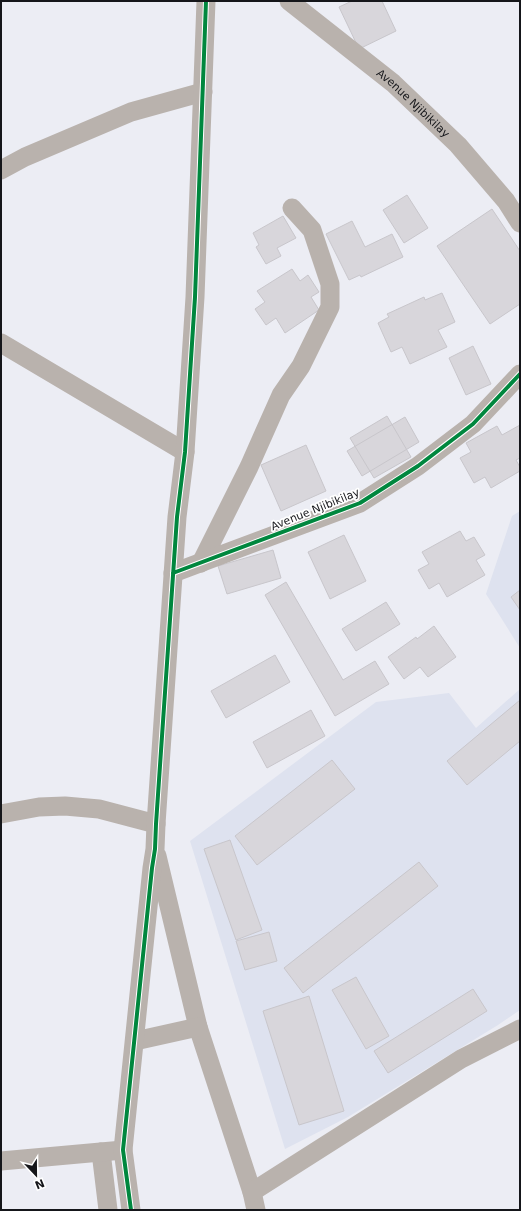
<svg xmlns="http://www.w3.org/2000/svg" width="521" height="1211" viewBox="0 0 521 1211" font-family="'DejaVu Sans',sans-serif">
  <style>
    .built { fill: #dee2ef }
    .building { fill: #d8d6db; stroke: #c8c6cb }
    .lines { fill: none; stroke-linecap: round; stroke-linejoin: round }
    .minor { stroke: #b9b2ad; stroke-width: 19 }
    .cycleway-casing { stroke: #fff; stroke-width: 6 }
    .cycleway { stroke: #00873e; stroke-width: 4 }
    .labels { text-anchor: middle; stroke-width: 3.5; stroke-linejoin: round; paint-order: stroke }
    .street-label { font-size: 11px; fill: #15161a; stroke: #fff }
  </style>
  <rect width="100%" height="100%" fill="#ecedf4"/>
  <path class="built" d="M520,511V648L486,594L512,516Z
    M520,689V1010L498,1025L348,1117L285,1149L190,841L376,702L449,693L476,728Z"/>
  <path class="building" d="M352,1H382L396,31L359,49L339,7Z
    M407,195L428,228L404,243L383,210Z
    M492,209L520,251V304L490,324L437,246Z
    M283,216L296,238L277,248L281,256L266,264L256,247L259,245L253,233Z
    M352,221L365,247L392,234L403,257L361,277L360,275L349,280L326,234Z
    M292,269L300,281L308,275L319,292L311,297L319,310L285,333L276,318L266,325L255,309L265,302L257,291Z
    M442,293L455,322L438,330L447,347L410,364L402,347L391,352L378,323L389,317L387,314L424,297L425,300Z
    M473,346L491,384L466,395L449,358Z
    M387,416L411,457L374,478L350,438Z
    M405,417L419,442L362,476L347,451Z
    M520,425V458L516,460L520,467V471L491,488L485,477L474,483L460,458L471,452L466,443L497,426L502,435Z
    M306,445L326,491L281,511L261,465Z
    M460,531L466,541L474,537L485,555L476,560L485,575L447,597L439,583L429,589L418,570L429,564L422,552Z
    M344,535L366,581L330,599L308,552Z
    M273,550L281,578L227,594L218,566Z
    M286,582L343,680L375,661L389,684L335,716L265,595Z
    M520,590V610L511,597Z
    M386,602L400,624L356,651L342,629Z
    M434,626L456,657L428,677L420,667L404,679L388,657L416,637L417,639Z
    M275,655L290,682L226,718L211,691Z
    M520,700V741L467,785L447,761Z
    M311,710L325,736L267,768L253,742Z
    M332,760L355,789L257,865L235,836Z
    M230,840L262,930L236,940L204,849Z
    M419,862L438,886L303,993L284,968Z
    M269,932L277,961L245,970L236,941Z
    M356,977L389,1036L366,1049L332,990Z
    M473,989L487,1011L388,1073L374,1051Z
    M309,996L344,1111L299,1125L263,1011Z"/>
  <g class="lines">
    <g class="minor">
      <path id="s1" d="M289,1L393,83L458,145L506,201L520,223"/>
      <path d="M1,170L25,157L131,112L203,92"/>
      <path d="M1,343L185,452"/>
      <path d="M201,563L249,467L281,395L301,366L330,307V284L312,230L292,208"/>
      <path d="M173,573L360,503L418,466L473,424L520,374"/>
      <path d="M1,814L39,807L65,806L99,809L156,824"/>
      <path d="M157,856L198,1027L252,1192L256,1210"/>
      <path d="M135,1041L198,1027"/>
      <path d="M101,1152L108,1210"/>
      <path d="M1,1161L123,1150"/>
      <path d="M252,1192L461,1059L520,1029"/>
      <path d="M131,1210L123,1150L152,868L155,849L156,824L177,517L185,452L195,297L206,1"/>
    </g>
    <g class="cycleway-casing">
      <path id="cycleway" d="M173,573L360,503L418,466L473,424L520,374
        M131,1210L123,1150L152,868L155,849L156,824L177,517L185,452L195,297L206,1"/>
    </g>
    <use href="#cycleway" class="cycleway"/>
  </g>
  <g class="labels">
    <g class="street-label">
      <text dy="4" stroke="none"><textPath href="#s1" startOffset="161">Avenue Njibikilay</textPath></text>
      <text transform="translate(315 509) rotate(-22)" y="4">Avenue Njibikilay</text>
    </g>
  </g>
  <rect width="521" height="1211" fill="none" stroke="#15161a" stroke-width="4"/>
  <g transform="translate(36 1175) rotate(158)" stroke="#ffffff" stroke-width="3" paint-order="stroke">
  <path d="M0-3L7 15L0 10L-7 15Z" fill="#15161a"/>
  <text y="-6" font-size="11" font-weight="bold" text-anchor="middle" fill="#15161a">N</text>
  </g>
</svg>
